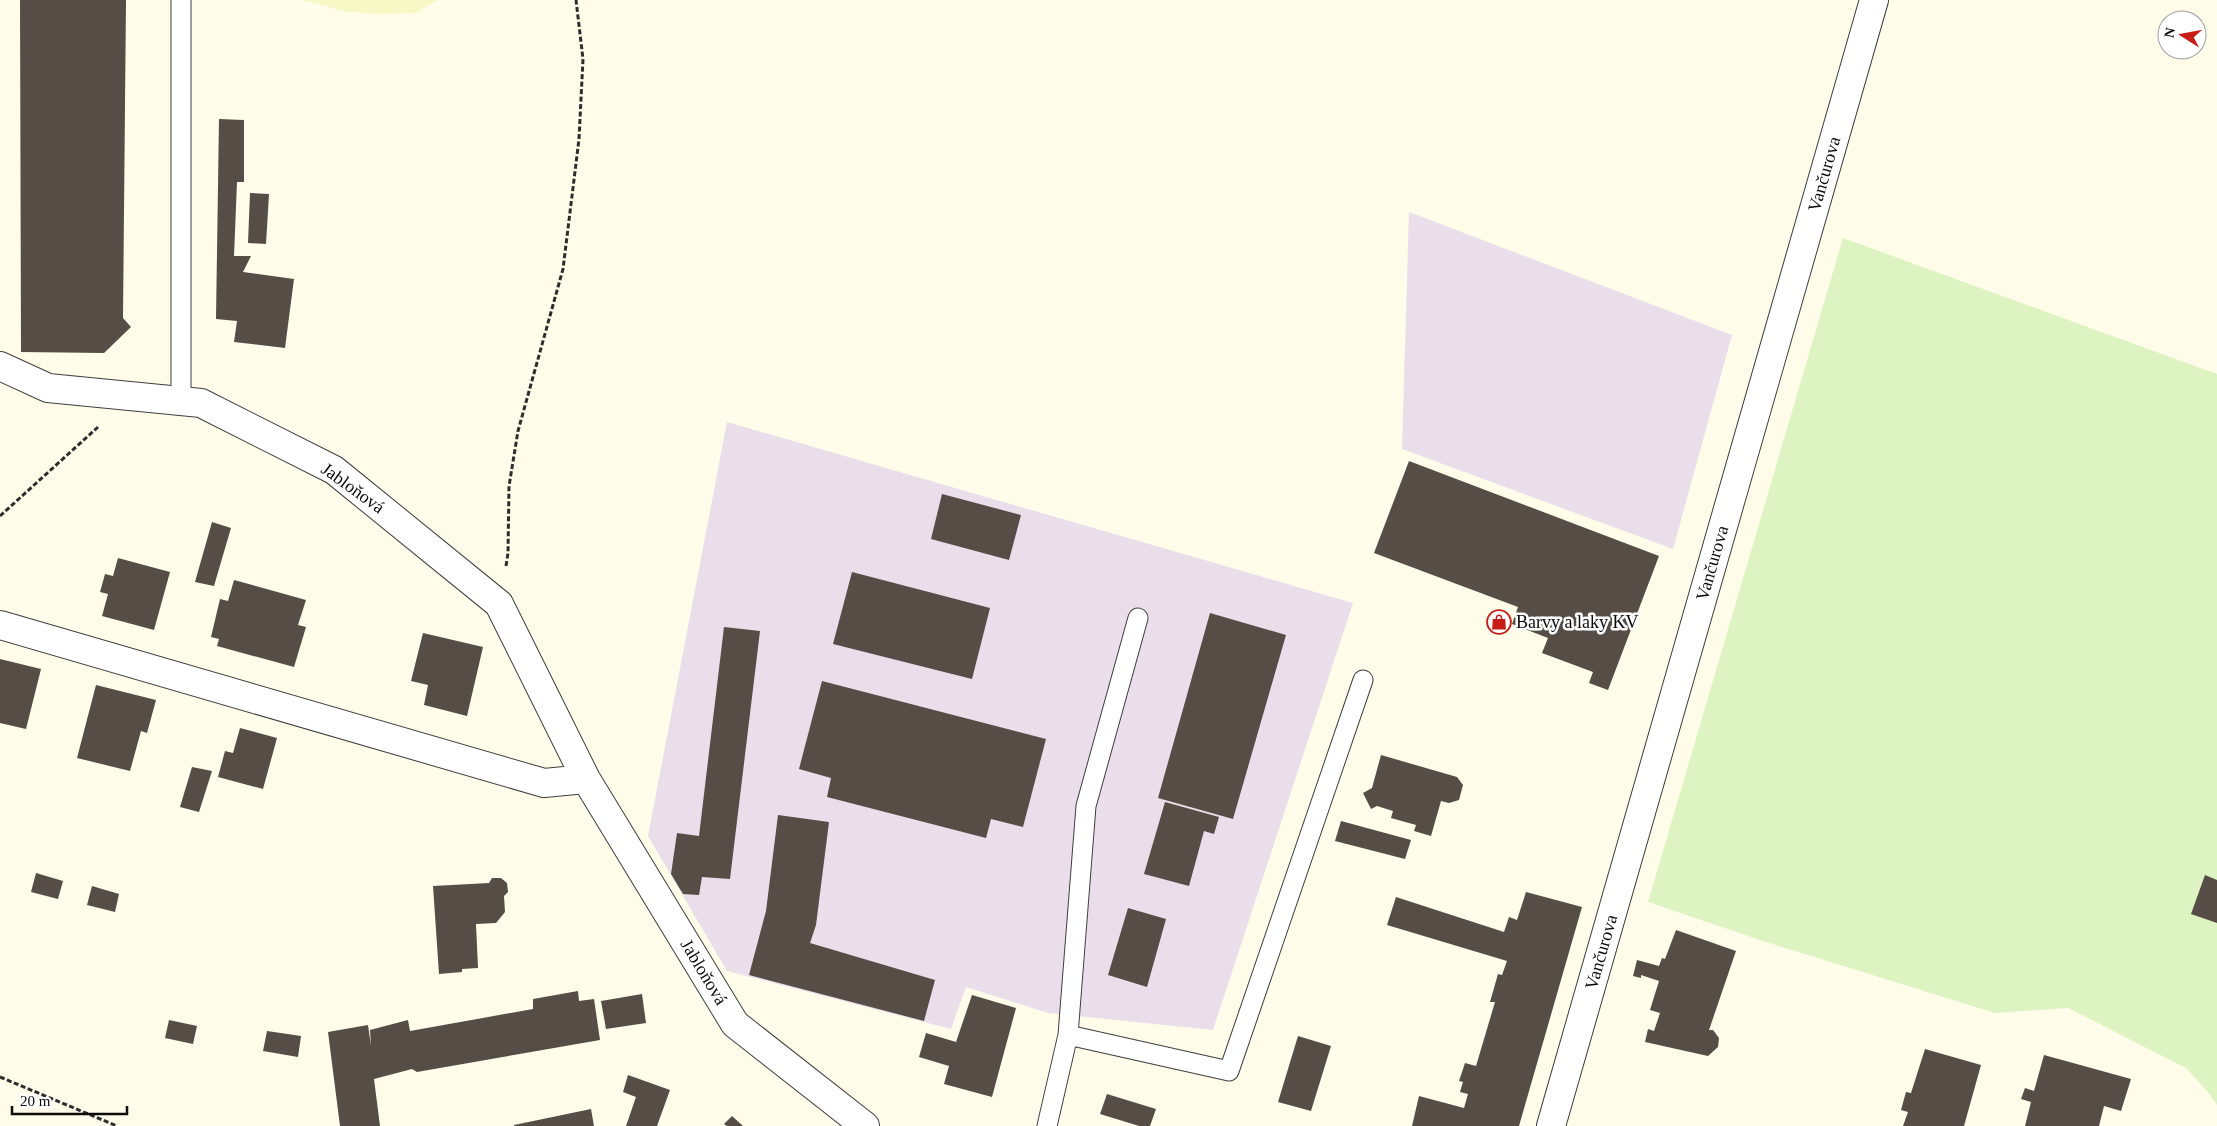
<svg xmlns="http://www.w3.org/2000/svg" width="2217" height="1126" viewBox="0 0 2217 1126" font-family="Georgia,serif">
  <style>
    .industrial { fill: #ebdeeb }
    .farmland { fill: #f8f8c6 }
    .pitch { fill: #def3c2 }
    .building { fill: #554d46 }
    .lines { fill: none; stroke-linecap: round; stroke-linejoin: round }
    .service-casing { stroke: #3e3e3e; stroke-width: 21 }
    .minor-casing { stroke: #3e3e3e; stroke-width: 30 }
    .tertiary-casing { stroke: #3e3e3e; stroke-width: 30 }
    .path { stroke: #2d2d2d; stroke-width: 3; stroke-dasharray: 5 2.5; stroke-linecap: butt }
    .service { stroke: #fff; stroke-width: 19 }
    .minor { stroke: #fff; stroke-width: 28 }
    .tertiary { stroke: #fff; stroke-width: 28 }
    .labels { text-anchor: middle; stroke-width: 5; stroke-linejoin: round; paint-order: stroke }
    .street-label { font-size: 18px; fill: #0b0b0b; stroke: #fff }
    .poi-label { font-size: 18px; fill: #0b0b0b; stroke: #fff; text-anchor: start }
  </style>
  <rect width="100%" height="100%" fill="#fffce9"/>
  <path class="industrial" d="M1409,212L1732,335L1673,549L1402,449Z
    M727,422L1353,603L1213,1030L1048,1013L966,987L951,1029L727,971L648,836Z"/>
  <path class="farmland" d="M302,0H437L416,13L380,14L348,12Z"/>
  <path class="pitch" d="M1843,238L2217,374V1105L2208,1092L2186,1068L2068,1008L1995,1013L1763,941L1648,902Z"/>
  <path class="building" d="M20,0H126L123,318L131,327L104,353L21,352Z
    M219,119L244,120V182H237L234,256H251L243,272L294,279L285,348L234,342L237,321L216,319Z
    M250,193L269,194L266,244L248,243Z
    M1409,461L1659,556L1608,690L1589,683L1593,672L1542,653L1548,638L1512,624L1518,607L1374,553Z
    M942,494L1021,515L1009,560L931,539Z
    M212,522L231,528L214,586L195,582Z
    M118,558L170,572L154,630L102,616L108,594L100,592L105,574L113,576Z
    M852,572L990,608L972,679L833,644Z
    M234,580L306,600L298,625L306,627L294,667L217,646L219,639L211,637L220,599L228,601Z
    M1210,613L1286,635L1233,819L1158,798Z
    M724,627L760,631L730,879L702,877L699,895L683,894L671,874L677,833L699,836Z
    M423,633L483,647L467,716L424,705L428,685L411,681Z
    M0,659L41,669L26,729L0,723Z
    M822,681L1046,739L1023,827L991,819L986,838L827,797L831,778L799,769Z
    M96,685L156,700L147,733L141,731L130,771L77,758Z
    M240,728L277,738L263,789L218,777L225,751L233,753Z
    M1381,755L1457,777L1463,785L1459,800L1449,803L1441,801L1431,836L1414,831L1416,825L1391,818L1393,811L1377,806L1371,809L1363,793L1372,788Z
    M192,767L212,771L199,812L180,807Z
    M1165,802L1219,817L1214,834L1204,831L1189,886L1144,874Z
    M778,815L829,822L816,925L810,943L935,980L924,1021L749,975L766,911Z
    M1341,821L1411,840L1405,859L1335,841Z
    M36,873L63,881L58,899L31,892Z
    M2205,875L2217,880V923L2191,914Z
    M492,878H501L507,883L508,892L504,896L505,912L496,923L476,924L478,968L462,969V972L439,974L433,886L489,883Z
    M92,886L119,894L115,912L87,905Z
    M1526,892L1582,907L1519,1126H1412L1419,1096L1464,1108L1468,1094L1460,1092L1463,1082L1459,1081L1465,1063L1476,1066L1495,1002H1490L1498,974L1502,975L1507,961L1387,925L1396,897L1504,932L1509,917L1517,920Z
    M1128,908L1166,919L1147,987L1108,975Z
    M1676,930L1736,951L1709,1030H1713L1719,1038L1718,1047L1708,1056L1645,1042L1648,1029L1654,1031L1660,1013L1650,1010L1659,981L1641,975V978L1633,976L1637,960L1659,966L1662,958L1665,959Z
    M578,991L579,1001L594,999L600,1040L417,1072L412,1069L374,1079L380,1126H340L328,1032L368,1025L371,1046L370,1030L408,1020L410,1031L533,1009V999Z
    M642,994L646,1023L606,1029L601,1001Z
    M972,995L1016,1008L992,1097L944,1084L949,1066L919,1057L926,1033L956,1042Z
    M169,1020L197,1026L193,1044L165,1038Z
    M267,1031L301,1036L298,1057L263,1051Z
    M1298,1036L1331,1046L1311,1111L1278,1102Z
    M1925,1049L1981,1065L1964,1126H1903L1908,1112L1901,1110L1906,1092L1911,1093Z
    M2044,1055L2131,1079L2121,1111L2104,1106L2099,1126H2025L2031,1102L2021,1099L2025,1088L2034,1091Z
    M628,1075L670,1090L657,1126H626L636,1097L623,1092Z
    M1107,1094L1156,1109L1150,1126H1139L1100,1114Z
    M591,1109L594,1126H514V1125Z
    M732,1116L743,1126H727L724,1124Z"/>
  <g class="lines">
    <g class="service-casing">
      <path id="service" d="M181,401V0
        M1068,1035L1086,806L1138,618
        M1047,1126L1068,1035L1229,1071L1363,680"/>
    </g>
    <g class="minor-casing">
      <path id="minor" d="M0,366L48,388L201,403L334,470L499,604L586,779L735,1024L865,1126
        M0,625L544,783L586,779"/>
    </g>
    <g class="tertiary-casing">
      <path id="tertiary" d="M1551,1126L1874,0"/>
    </g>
    <path class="path" d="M0,516L98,427
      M506,566L508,553L509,486L518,431L563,269L579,139L583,59L576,0
      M0,1077L117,1126"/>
    <use href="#service" class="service"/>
    <use href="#minor" class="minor"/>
    <use href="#tertiary" class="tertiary"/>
  </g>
  <defs>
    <g id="shop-ring" transform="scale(1.25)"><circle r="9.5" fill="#fff" stroke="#c81d16" stroke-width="1.5"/><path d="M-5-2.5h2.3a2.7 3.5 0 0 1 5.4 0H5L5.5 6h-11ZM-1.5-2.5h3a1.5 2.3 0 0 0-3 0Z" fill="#c81d16"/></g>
  </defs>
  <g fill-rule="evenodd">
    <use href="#shop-ring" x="1499" y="622"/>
  </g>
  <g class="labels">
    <g class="street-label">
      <text transform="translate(1824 174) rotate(-74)" y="6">Vančurova</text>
      <text transform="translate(353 488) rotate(36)" y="6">Jabloňová</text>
      <text transform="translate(1712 563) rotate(-74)" y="6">Vančurova</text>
      <text transform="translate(1601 952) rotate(-74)" y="6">Vančurova</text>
      <text transform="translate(704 972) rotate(59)" y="6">Jabloňová</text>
    </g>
    <g class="poi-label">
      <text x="1516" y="628">Barvy a laky KV</text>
    </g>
  </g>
  <g transform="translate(2182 35) rotate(281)"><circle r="24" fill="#ffffff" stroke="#9d9d9d"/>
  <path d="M0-4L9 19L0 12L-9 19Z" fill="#c81d16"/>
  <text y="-8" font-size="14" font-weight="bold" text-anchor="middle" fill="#0b0b0b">N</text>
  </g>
  <path d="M12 1106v8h115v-8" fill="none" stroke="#0b0b0b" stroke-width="2.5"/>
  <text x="20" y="1106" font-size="15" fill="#0b0b0b" stroke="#ffffff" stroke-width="4" paint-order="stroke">20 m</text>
</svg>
